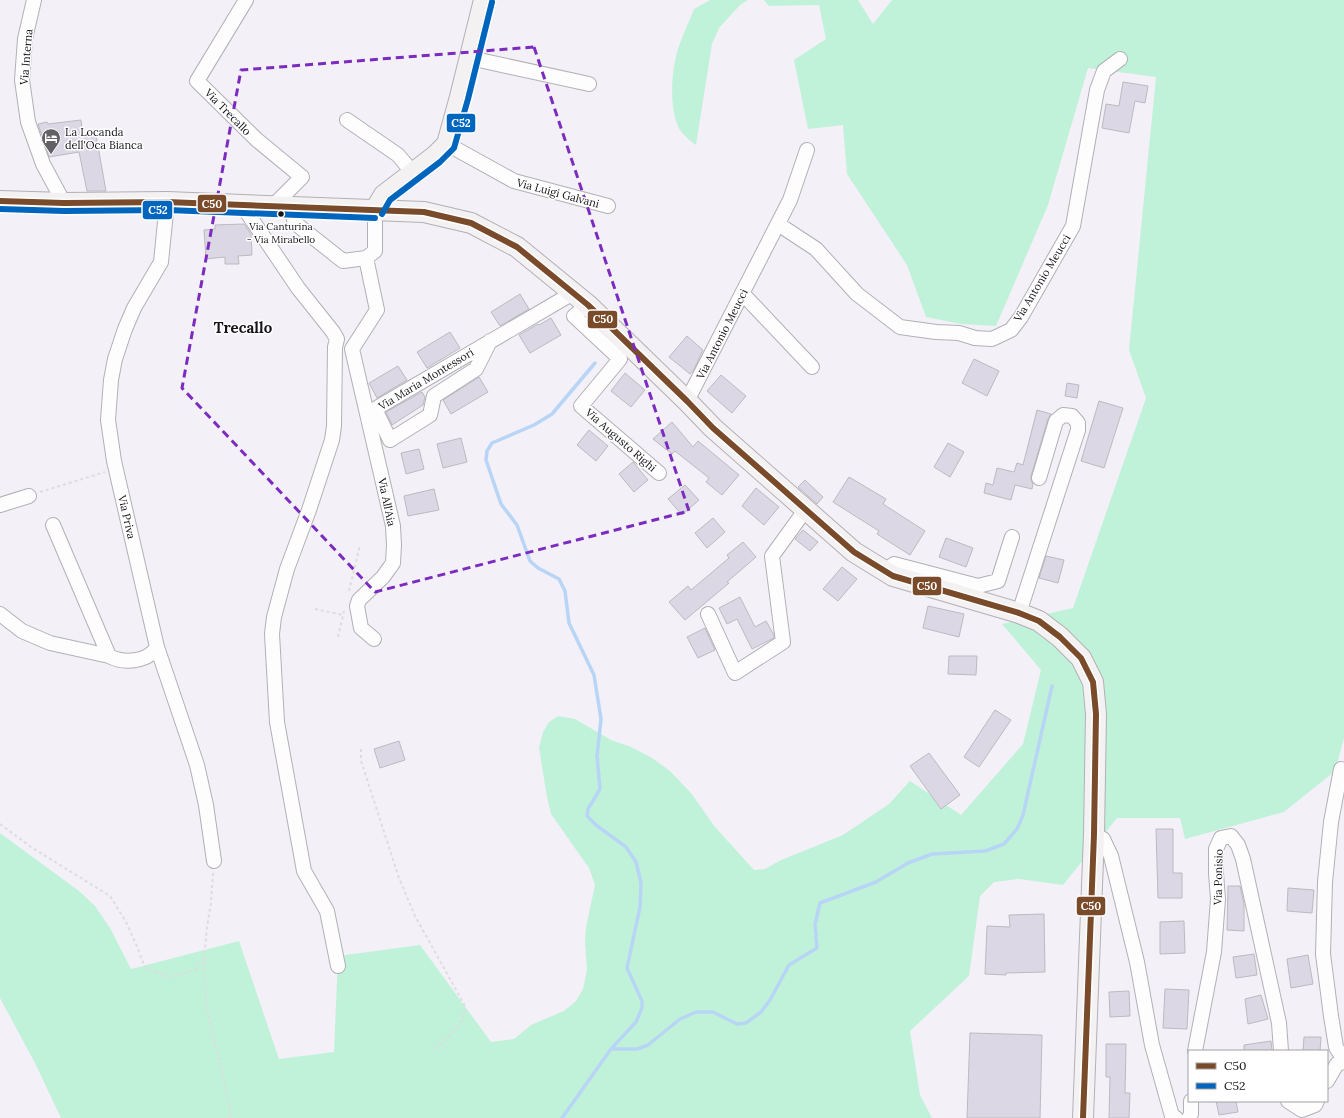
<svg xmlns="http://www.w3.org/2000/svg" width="1344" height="1118" viewBox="0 0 1344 1118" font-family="Lora,serif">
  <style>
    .green { fill: #c0f2d9 }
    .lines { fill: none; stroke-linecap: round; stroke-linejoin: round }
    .stream { stroke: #b8d5f6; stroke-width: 3.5 }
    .building { fill: #dcd7e4; stroke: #bcbac0 }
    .street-casing { stroke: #b2b0b6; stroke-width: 16 }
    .secondary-casing { stroke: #b2b0b6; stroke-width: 22 }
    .path { stroke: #dddcde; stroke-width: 2; stroke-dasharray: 3 3; stroke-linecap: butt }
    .street { stroke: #fdfdfe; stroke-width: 14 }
    .secondary { stroke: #f4f1f2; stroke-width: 20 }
    .bus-1-casing { stroke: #fff; stroke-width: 9 }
    .bus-2-casing { stroke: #fff; stroke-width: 9 }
    .bus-1 { stroke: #7a4b2a; stroke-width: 6 }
    .bus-2 { stroke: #0065bd; stroke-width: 6 }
    .marked { fill: none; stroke: #7b2cbf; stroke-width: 3; stroke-dasharray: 8 5; stroke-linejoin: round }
    .bus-dot { fill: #151318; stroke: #fff; stroke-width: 1.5 }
    .labels { text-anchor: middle; stroke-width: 3; stroke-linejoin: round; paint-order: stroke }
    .bus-label { font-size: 10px; fill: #151318; stroke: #fff }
    .street-label { font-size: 11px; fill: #151318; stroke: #fff }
    .poi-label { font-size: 11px; fill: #151318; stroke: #fff; text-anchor: start }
    .district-label { font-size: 15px; font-weight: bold; fill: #151318; stroke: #fff }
    .line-badge { stroke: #fff; stroke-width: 1.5 }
    .badge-label { font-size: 11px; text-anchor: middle; font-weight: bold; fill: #fff }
  </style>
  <rect width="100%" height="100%" fill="#f3f0f8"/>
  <path class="green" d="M710,0H748L740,5L719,28L712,44L696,145C690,141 684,136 680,130C670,114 671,80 675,61C678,44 688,25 694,9Z
    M764,0H858L873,24L892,0H1344V738L1335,771L1284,812L1185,839L1180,818H1117L1063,885L1019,879L994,882L980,896L969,976L910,1031L920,1095L932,1118H61L35,1063L0,998V833L79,891L95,906L110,928L131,969L239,941L279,1059L334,1052L338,956L420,945L491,1042L514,1039L531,1025L564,1011L576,1001L583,989L587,970L585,942L586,927L595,885L589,868L551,814L547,797L539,748L543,732L549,722L558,716L575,719L611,740L631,747L652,758L670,771L691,793L715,827L754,870L765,869L781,860L843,835L889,804L910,781L961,815L1023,744L1041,670L1002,624L1073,608L1146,398L1129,350L1156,77L1088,68L1048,205L996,326L961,324L926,317L907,265L847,174L843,125L808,129L794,60L826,39L819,5L769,6Z"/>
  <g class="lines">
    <path class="stream" d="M611,1049H637L648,1045L680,1019L696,1012H713L737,1024L746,1023L761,1012L770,1000L789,965L817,948L815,924L820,903L876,882L908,863L932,854L985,851L1004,844L1017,829L1023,815L1052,686
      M562,1118L611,1049L636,1022L642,1008V1001L627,968L640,907L641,883L636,862L626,847L596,825L587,816L588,809L600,789L597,756L601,719L594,675L569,623L565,591L559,579L538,568L530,561L517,525L501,504L486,460L487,451L492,443L534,425L552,414L595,363"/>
  </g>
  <path class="building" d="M1123,82L1148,86L1145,103L1135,101L1129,133L1102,128L1106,104L1119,106Z
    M81,120L83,137L96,135L106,191H87L79,152L49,157L38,124L47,122L48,124Z
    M244,224L251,234L252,255L238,256L239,264H225V257L206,259L204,230L215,229V225Z
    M520,294L529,309L500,326L491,312Z
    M551,318L561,335L530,353L519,335L538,324L539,325Z
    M450,332L460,348L427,368L417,352Z
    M687,336L703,350L694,369L690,374L669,357Z
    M974,359L999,371L987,396L962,383Z
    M398,366L407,380L377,398L369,383Z
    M625,373L645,390L631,407L611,391Z
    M721,375L746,396L732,413L707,391Z
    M479,377L488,392L451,414L443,400Z
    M1067,383L1079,385L1077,398L1065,396Z
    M422,392L425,397L423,405L392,425L386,412Z
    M1099,401L1123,408L1104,468L1081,461Z
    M1037,410L1051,414L1048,419L1031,476V480L1033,484L1032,489L1015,485L1011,500L984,493L986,483L993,485L997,468L1014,472L1017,463L1023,465Z
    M672,422L693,447L698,441L739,475L722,495L706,482L709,478L675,451L672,454L653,439Z
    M589,430L608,446L596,461L577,445Z
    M461,438L467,462L443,468L437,444Z
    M948,443L964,452L950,477L934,467Z
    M419,449L424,469L406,474L401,453Z
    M633,462L648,480L634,492L619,474Z
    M849,477L886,499L883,504L925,531L910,555L877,534L879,531L833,502Z
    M805,480L823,497L817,504L798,487Z
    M685,485L699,500L682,515L668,499Z
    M756,488L779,507L764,525L742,506Z
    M434,489L439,510L408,516L404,496Z
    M713,518L725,532L707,548L695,533Z
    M803,530L818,542L810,551L795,539Z
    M946,538L973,548L966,567L939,557Z
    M743,542L756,557L727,582L729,583L685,620L669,602L688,586L691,590L729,558L727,555Z
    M1046,556L1064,560L1058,583L1039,578Z
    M842,567L857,579L838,601L823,589Z
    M740,597L755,627L766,621L774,635V638L752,649L737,619L727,624L719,608Z
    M928,606L964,614L959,637L923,628Z
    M705,628L715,650L698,658L687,637Z
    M949,656H977L976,675L948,674Z
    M995,710L1011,720L979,767L964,757Z
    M399,741L405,760L380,768L374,749Z
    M929,753L960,795L941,809L910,766Z
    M1156,829H1173V873H1182V898H1158Z
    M1228,886H1240L1244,904V931L1227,930Z
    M1288,888L1314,890L1312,913L1287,911Z
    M1044,914L1045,972L1006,973V975L985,974L987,926L1010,927L1009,915Z
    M1184,921L1185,953L1160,954V922Z
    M1254,954L1257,975L1236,978L1233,957Z
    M1308,955L1313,984L1291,988L1287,959Z
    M1165,989L1189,990L1187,1029L1163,1028Z
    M1129,991L1130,1016L1110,1017L1109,992Z
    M1261,995L1268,1019L1248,1024L1245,999Z
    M970,1033L1042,1035L1040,1118H967Z
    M1304,1037H1321L1320,1051H1303Z
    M1271,1041L1272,1051H1244V1045Z
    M1106,1044H1126L1125,1093H1130L1129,1118H1109L1110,1077H1106Z
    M1216,1101H1236L1238,1112L1219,1115Z"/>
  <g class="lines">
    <g class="street-casing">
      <path id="street" d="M34,0L25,39L22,80L28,122L43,164L64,203
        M246,0L197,81L257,140L302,177L273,206
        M470,58L589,84
        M347,120L398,155L413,173
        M447,144L514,181L608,206
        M167,202L161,262L134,308L125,329L115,359L111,380L108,420L114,461L157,647L197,765L206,805L214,861
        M242,205L298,288L333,332L337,339L335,347L334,426L332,440L309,510L287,569L274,617L272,634L277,722L304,871L327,911L338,966
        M290,206L295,223L343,261L366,258L375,251V210
        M778,224L816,249L857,294L900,327L936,332L959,333L975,338L992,339L1011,330L1021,317L1073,226L1097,90L1104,71L1120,59
        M366,258L377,310L352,349L393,526L394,545L393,563L383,577L359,600L357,606L361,628L374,639
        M742,293L812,367
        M588,305L574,316L620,359L581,406L659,473
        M490,341L476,369L434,396L430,415L390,440L375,409L573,293
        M687,401L790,200L807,150
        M0,505L29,496
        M53,525L109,656C124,664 148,662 157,647
        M885,571L894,564L978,586L998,581L1012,537
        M1019,613L1078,430V423L1072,416L1063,415L1056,421L1039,478
        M0,614L22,631L50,643L109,656
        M708,614L735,673L783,642L772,556L806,509
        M1341,769L1331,822L1325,882L1323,954L1331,1016L1336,1047L1344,1060
        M1094,834L1103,839L1111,856L1137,962L1152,1045L1172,1116L1176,1118
        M1195,1051L1214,952L1218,899L1216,873V849L1221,838L1231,836L1238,845L1243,859L1279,1023L1281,1051
        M1327,1081L1337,1064L1344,1062
        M1288,1101L1302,1110L1315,1105L1317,1101
        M1189,1118L1191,1114V1101"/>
    </g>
    <g class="secondary-casing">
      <path id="secondary" d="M0,201L64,203L167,202L424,212L471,223L517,247L588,305L687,401L713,428L854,552L893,576L1019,613L1039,621L1060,637L1081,658L1093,682L1096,714L1094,834L1083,1118
        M375,210L384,195L435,156L447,144L460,97L484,0"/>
    </g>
    <path class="path" d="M40,492L105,472
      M349,591L360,545
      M315,609L343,615
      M338,637L344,611
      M361,749V761L399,878L415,916L465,1006C465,1024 447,1038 435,1049
      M0,824L31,847L110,896L126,922L136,944L145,968L169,977L195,970L204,960
      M213,873L211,903L207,927L204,960L206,1004L223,1077L230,1109V1118"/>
    <use href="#street" class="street"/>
    <use href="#secondary" class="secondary"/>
    <g class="bus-1-casing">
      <path id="bus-1" d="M0,201L64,203L167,202L424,212L471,223L517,247L588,305L687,401L713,428L854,552L893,576L1019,613L1039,621L1060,637L1081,658L1093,682L1096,714L1094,834L1083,1118"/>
    </g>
    <g class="bus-2-casing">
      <path id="bus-2" d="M0,209L64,211L167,210L375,218
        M382,214L390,200L440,162L454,148L468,99L492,2"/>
    </g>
    <use href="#bus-1" class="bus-1"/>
    <use href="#bus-2" class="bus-2"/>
  </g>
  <path class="marked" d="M534,47L689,511L375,592L182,388L241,70Z"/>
  <defs>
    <g id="hotel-pin" transform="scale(1)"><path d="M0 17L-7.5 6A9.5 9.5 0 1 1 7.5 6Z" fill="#636066" stroke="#fff"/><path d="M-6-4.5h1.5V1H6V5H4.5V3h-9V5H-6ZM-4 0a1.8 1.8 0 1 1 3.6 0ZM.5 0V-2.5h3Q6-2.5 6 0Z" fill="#fff"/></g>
  </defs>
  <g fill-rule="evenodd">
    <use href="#hotel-pin" x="51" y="138"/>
  </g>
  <circle class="bus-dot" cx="281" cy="214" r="3.5"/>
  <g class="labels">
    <g class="bus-label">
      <text x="281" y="230">Via Canturina<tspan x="281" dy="13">- Via Mirabello</tspan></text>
    </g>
    <g class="street-label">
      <text transform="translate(26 57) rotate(-85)" y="4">Via Interna</text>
      <text transform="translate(228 112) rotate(45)" y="4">Via Trecallo</text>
      <text transform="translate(558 193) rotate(15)" y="4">Via Luigi Galvani</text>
      <text transform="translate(1042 278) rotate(-59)" y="4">Via Antonio Meucci</text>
      <text transform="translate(722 334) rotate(-63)" y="4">Via Antonio Meucci</text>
      <text transform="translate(426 379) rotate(-31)" y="4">Via Maria Montessori</text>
      <text transform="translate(621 440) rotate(41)" y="4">Via Augusto Righi</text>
      <text transform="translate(387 502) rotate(78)" y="4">Via All'Aia</text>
      <text transform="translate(127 517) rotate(77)" y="4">Via Priva</text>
      <text transform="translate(1218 877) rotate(-89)" y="4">Via Ponisio</text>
    </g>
    <g class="poi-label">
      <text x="65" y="136">La Locanda<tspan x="65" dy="13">dell'Oca Bianca</tspan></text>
    </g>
    <g class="district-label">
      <text x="243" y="333">Trecallo</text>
    </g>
  </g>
  <g class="line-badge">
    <rect x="446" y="113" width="30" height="20" rx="4" fill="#0065bd"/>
    <rect x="197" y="194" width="30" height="19" rx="4" fill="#7a4b2a"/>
    <rect x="142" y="200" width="31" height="20" rx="4" fill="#0065bd"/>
    <rect x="587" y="310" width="31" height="19" rx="4" fill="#7a4b2a"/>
    <rect x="912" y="576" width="30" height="20" rx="4" fill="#7a4b2a"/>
    <rect x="1076" y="896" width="30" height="20" rx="4" fill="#7a4b2a"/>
  </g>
  <g class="badge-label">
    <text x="461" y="127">C52</text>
    <text x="212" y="208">C50</text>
    <text x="158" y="214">C52</text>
    <text x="603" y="323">C50</text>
    <text x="927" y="590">C50</text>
    <text x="1091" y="910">C50</text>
  </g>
  <rect x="1188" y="1050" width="140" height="52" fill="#ffffff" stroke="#a1a1a3"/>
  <rect x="1196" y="1063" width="20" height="6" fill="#7a4b2a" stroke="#a1a1a3"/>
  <text x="1224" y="1070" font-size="12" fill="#151318">C50</text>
  <rect x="1196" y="1083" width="20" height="6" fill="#0065bd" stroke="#a1a1a3"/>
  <text x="1224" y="1090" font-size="12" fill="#151318">C52</text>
</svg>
